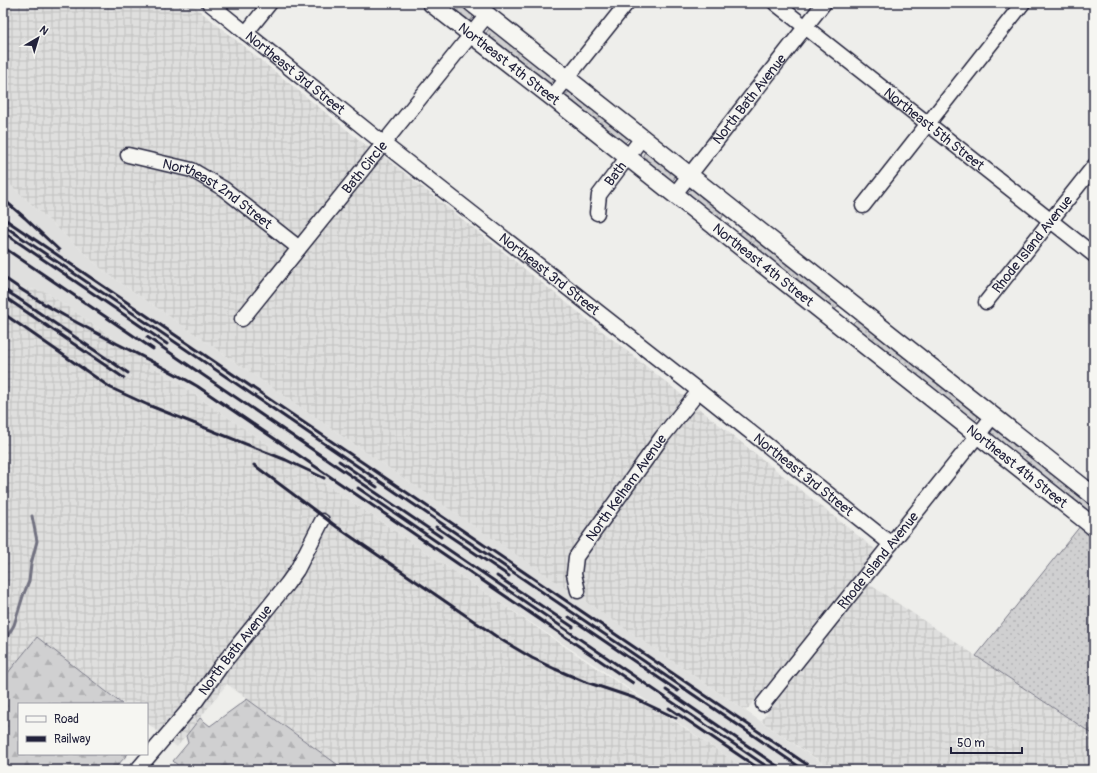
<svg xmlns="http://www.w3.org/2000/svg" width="1097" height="773" viewBox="0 0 1097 773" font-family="Pangolin,sans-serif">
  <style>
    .built { fill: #dfdfde }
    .industrial { fill: url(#industrial-grid) }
    .grass { fill: url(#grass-dots); stroke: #797986 }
    .forest { fill: url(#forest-firs); stroke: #797986 }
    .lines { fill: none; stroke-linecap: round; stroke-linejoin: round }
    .stream { stroke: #727281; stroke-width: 3 }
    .minor-casing { stroke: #22223b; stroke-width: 17 }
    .major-casing { stroke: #22223b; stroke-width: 20 }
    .minor { stroke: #f6f6f2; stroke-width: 14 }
    .major { stroke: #f6f6f2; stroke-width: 17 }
    .rail { stroke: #22223b; stroke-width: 3 }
    .labels { text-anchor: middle; stroke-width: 3; stroke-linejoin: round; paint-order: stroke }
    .street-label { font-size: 14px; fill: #22223b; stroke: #f6f6f2 }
  </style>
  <defs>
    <pattern id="industrial-grid" width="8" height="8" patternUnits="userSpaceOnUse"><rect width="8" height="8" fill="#dfdfde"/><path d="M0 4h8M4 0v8" fill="none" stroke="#bfbfbf"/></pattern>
    <pattern id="grass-dots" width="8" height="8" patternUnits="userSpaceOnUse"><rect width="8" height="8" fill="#d0d0d1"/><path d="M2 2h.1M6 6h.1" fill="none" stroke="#b2b2b4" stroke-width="1.8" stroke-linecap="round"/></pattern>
    <pattern id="forest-firs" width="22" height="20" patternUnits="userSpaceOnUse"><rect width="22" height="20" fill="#d0d0d1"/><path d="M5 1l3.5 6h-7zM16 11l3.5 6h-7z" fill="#b2b2b4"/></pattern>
  </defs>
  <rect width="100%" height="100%" fill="#eeeeeb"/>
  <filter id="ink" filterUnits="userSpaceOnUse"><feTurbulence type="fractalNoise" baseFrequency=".025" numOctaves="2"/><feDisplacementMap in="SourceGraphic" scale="8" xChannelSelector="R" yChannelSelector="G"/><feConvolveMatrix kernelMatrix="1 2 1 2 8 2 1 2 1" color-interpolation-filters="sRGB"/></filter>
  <g filter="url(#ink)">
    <path class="built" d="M3,178L104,271L348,440L560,584L832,770H746L595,665L495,599L215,409L46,292L3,284Z"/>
    <path class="industrial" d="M3,3H190L367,146L387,159L876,550L746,711L348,440L104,271L3,178Z
      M3,284L46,292L215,409L742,767L740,770H345L227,684L177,747L147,723V704H122L37,637L3,679Z
      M869,584L1094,735V770H833L761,721Z"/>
    <path class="grass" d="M443,3H461L472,11L473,17L469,23Z
      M489,29H494L551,73L553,80L549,85L486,40V33Z
      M569,92H575L628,133V140L624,144L566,102L565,95Z
      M649,152L674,171L675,178L671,182L641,161L644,153Z
      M696,188L722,209L723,216L720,221L688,199V192L690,190Z
      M742,230H748L838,302V307L834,310L740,240V234Z
      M862,319L976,410L978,418L974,422L853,329V323L856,320Z
      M998,428L1094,503V521L991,439L990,434L993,429Z
      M1081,525L1094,535V735L976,656Z"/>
    <path class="forest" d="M37,637L122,704H19V754H128L113,770H3V685L7,674Z
      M247,699L345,770H183L173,761L188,743L186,736L200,718L210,726Z"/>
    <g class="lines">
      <path class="stream" d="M3,644L14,625L23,596L29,581L31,564L37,541L32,516"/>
      <g class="minor-casing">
        <g id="minor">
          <path id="s1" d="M209,3L384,144L699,391L891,544"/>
          <path id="s2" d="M775,3L1094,255"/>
          <path d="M246,33L270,3"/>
          <path d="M552,97L627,3"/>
          <path id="s3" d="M128,155L192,170L224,189L299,248"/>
          <path id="s4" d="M674,195L824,3"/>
          <path d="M863,206L1023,3"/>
          <path id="s5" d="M597,213L599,195L642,138"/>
          <path id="s6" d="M986,302L1094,166"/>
          <path id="s7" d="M242,319L487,15"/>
          <path id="s8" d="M578,591L574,574L576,557L662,437L699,391"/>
          <path id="s9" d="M763,704L993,416"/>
          <path id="s10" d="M137,770L196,701L221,666L287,584L297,570L322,521"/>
        </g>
      </g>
      <g class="major-casing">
        <g id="major">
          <path id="s11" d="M431,3L552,97L1094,527"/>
          <path d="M472,3L1094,496"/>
        </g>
      </g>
      <use href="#minor" class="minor"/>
      <use href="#major" class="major"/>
      <path class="rail" d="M3,199L25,218L59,250
        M3,218L815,770
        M3,225L804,770
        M3,232L167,344
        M3,247L153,349
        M3,277C23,291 43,304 65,316C108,340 153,361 197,386L633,683
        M3,289L16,297L128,373
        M3,296L124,378
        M4,314L111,388L148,405L286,460L324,478
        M147,337L441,537
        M339,461L377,487
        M254,465L337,527L500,639L532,658L555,669L583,681L634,698L676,718
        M358,488L772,770
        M436,527L509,576
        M497,576L573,627
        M569,617L678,691
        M666,690L783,770
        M669,708L755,766"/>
    </g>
  </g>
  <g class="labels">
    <g class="street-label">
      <text dy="5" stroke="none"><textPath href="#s11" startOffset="99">Northeast 4th Street</textPath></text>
      <text dy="5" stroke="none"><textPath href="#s1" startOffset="111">Northeast 3rd Street</textPath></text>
      <text dy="5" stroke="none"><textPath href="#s4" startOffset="122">North Bath Avenue</textPath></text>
      <text dy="5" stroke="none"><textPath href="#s2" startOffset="203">Northeast 5th Street</textPath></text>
      <text dy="5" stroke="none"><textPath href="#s7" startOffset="195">Bath Circle</textPath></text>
      <text dy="5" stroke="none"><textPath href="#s5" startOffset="45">Bath</textPath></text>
      <text dy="5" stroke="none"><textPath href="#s3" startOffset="99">Northeast 2nd Street</textPath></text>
      <text dy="5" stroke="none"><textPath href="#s6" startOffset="74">Rhode Island Avenue</textPath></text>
      <text dy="5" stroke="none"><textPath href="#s11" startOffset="423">Northeast 4th Street</textPath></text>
      <text dy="5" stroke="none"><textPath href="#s1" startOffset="435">Northeast 3rd Street</textPath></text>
      <text dy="5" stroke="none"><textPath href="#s11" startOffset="747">Northeast 4th Street</textPath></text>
      <text dy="5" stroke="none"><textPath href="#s1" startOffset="759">Northeast 3rd Street</textPath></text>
      <text dy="5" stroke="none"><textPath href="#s8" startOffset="120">North Kelham Avenue</textPath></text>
      <text dy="5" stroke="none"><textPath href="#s9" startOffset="184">Rhode Island Avenue</textPath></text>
      <text dy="5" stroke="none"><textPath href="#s10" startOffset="155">North Bath Avenue</textPath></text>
    </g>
  </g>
  <rect width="1097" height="773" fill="none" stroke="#f6f6f2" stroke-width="16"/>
  <rect x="8" y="8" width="1081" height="757" fill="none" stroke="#22223b" stroke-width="1.5" filter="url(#ink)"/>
  <rect x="18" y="703" width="130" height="52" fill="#f6f6f2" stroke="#a1a1a9"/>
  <rect x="26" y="716" width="20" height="6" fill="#f6f6f2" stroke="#a1a1a9"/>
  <text x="54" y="723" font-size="12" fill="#22223b">Road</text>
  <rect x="26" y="736" width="20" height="6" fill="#22223b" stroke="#a1a1a9"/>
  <text x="54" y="743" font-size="12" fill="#22223b">Railway</text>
  <g transform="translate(38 38) rotate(38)" stroke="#f6f6f2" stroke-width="3" paint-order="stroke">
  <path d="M0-3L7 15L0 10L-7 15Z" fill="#22223b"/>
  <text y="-6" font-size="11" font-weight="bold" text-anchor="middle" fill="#22223b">N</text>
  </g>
  <path d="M951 747v6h71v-6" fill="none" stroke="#22223b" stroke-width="2"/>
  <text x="957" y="747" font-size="12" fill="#22223b" stroke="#f6f6f2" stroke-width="3" paint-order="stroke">50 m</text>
</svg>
